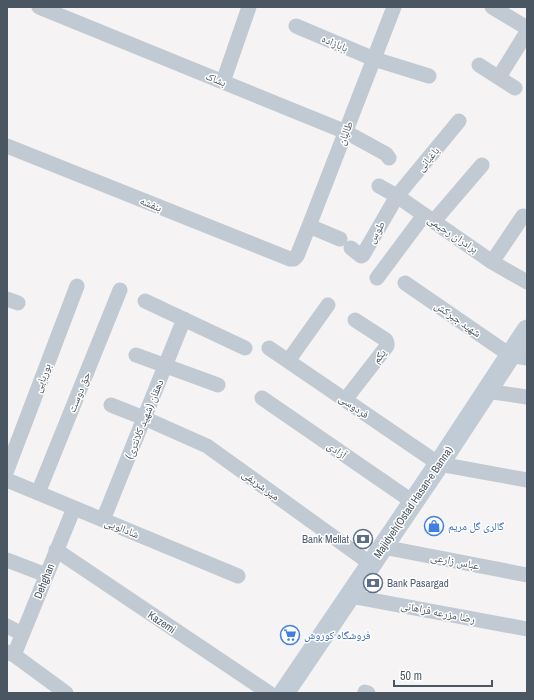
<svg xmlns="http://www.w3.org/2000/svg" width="534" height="700" viewBox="0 0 534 700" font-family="'Archivo Narrow','Noto Naskh Arabic',sans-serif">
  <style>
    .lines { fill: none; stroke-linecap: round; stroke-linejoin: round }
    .minor { stroke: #c1cad2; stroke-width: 15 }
    .secondary { stroke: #c1cbd6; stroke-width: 21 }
    .labels { text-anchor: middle; stroke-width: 3; stroke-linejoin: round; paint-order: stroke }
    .street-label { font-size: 11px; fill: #4a5661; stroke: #fff }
    .shop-label { font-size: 11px; fill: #366cbe; stroke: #fff; text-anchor: start }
    .service-label { font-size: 11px; fill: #4e5e75; stroke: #fff; text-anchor: end }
  </style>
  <rect width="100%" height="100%" fill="#f5f3f3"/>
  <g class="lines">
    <path class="minor" d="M39,7L346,132L386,154L389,158
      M492,7L527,28
      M296,26L374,59L429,76
      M479,65L515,88
      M499,77L527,32
      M223,82L249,7
      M7,146L290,259H294L297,256L309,226L394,7
      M379,186L397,196L492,262L527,282
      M434,221L482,165
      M309,226L340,239
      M351,248L361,256L363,255L397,196L459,121
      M492,262L523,216
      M377,278L424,215
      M405,283L510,355L527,358
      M7,299L18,303
      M145,301L245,348
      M269,348L439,464L527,480
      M136,355L218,385
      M288,361L328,305
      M486,391L527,397
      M262,398L413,502
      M345,400L387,346V343L386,340L355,320
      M111,405L144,418L207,446L371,564
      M7,470L77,286
      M7,480L238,576
      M38,493L120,290
      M103,520L184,319
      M383,547L527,575
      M56,550L269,693
      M7,560L46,575
      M350,596L527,629
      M7,626L22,634
      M7,652L14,655L66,693
      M14,655L74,508
      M365,692L368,693"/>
    <path class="secondary" d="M284,693L439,464L527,330"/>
  </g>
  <defs>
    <g id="shop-ring" transform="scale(1)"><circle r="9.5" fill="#fff" stroke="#3f7fe0" stroke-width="1.5"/><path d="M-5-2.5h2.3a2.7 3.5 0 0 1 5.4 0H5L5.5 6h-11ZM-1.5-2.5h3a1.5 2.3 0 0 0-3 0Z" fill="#3f7fe0"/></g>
    <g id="bank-ring" transform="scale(1)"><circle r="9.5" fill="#fff" stroke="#5c6f8a" stroke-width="1.5"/><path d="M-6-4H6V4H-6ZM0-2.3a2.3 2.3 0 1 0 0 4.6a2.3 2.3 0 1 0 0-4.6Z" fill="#5c6f8a"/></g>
    <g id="supermarket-ring" transform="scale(1)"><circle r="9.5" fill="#fff" stroke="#3f7fe0" stroke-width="1.5"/><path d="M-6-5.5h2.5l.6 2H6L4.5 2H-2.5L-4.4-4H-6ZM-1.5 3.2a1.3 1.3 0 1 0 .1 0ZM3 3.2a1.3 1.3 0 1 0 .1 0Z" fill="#3f7fe0"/></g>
  </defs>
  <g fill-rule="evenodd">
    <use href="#shop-ring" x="434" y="526"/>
    <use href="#bank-ring" x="363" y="539"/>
    <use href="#bank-ring" x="373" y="583"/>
    <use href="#supermarket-ring" x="290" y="635"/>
  </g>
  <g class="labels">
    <g class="street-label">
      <text transform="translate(335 43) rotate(23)" y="4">بابازاده</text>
      <text transform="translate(216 79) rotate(22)" y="4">بشاک</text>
      <text transform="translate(345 133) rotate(-69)" y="4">طالبان</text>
      <text transform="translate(428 159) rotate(-50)" y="4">باغبانی</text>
      <text transform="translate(151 204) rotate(22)" y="4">بنفشه</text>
      <text transform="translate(376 232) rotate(-60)" y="4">طوس</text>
      <text transform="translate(453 234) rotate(34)" y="4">برادران رحیمی</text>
      <text transform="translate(458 319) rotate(35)" y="4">شهید جبرکش</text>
      <text transform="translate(379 356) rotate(-52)" y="4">یکم</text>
      <text transform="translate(42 378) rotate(-69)" y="4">بوریایی</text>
      <text transform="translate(79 392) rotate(-68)" y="4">حق دوست</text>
      <text transform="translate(354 406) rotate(35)" y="4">فردوسی</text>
      <text transform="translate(144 419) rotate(-68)" y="4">دهقان (شهید کلانتری)</text>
      <text transform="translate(337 450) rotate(35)" y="4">آزادی</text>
      <text transform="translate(261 485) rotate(36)" y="4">میر شریفی</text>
      <text transform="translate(413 502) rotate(-56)" y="4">Majidyeh(Ostad Hasan-e Banna)</text>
      <text transform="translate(122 528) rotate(22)" y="4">شادالویی</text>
      <text transform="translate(455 561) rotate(11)" y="4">عباس زارعی</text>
      <text transform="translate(44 581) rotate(-68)" y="4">Dehghan</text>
      <text transform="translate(438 612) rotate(11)" y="4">رضا مزرعه فراهانی</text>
      <text transform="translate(162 622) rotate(34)" y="4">Kazemi</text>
    </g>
    <g class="shop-label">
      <text x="448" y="530">گالری گل مریم</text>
      <text x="304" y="639">فروشگاه کوروش</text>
    </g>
    <g class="service-label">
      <text x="349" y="543">Bank Mellat</text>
      <text x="387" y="587" text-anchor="start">Bank Pasargad</text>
    </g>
  </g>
  <rect width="534" height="700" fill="none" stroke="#4a5661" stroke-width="16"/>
  <path d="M394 680v6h98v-6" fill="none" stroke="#4a5661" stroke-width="2"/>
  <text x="400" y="680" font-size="12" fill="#4a5661" stroke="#ffffff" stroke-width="3" paint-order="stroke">50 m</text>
</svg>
